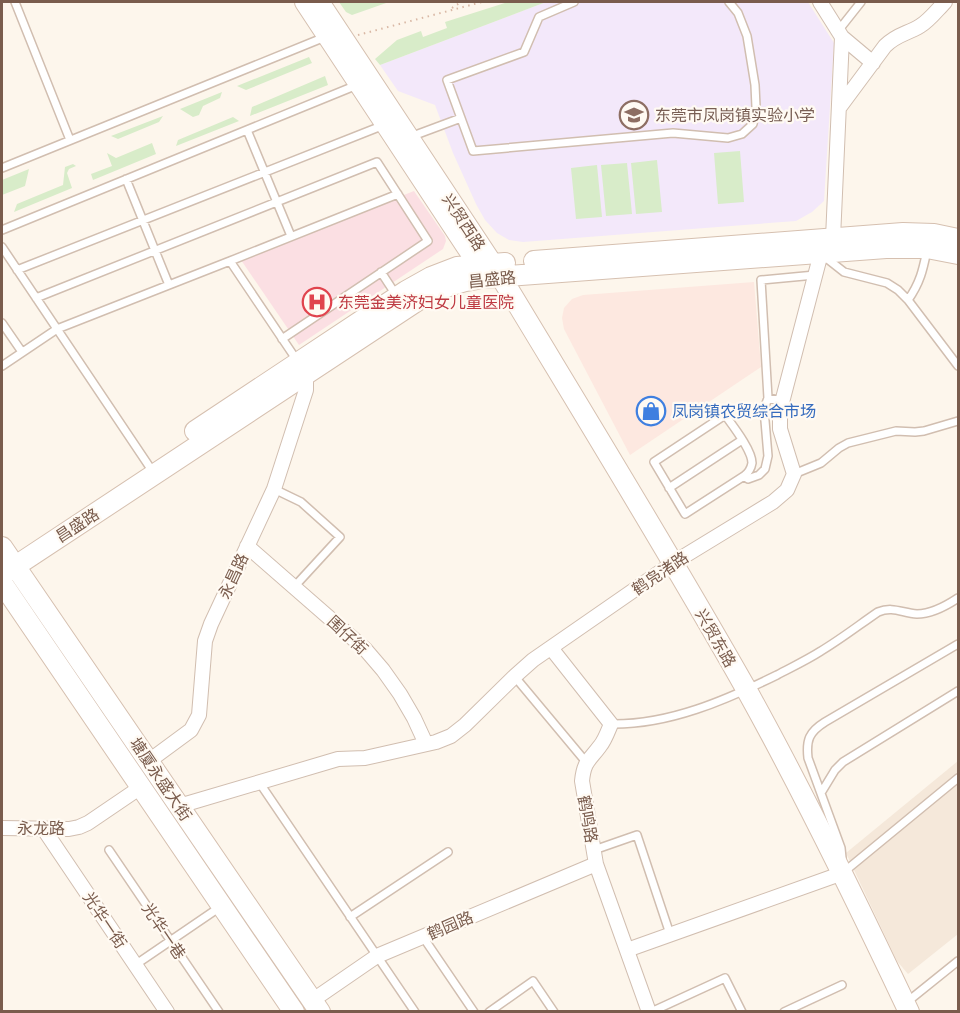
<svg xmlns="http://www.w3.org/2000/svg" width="960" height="1013" viewBox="0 0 960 1013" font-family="'PT Sans','Noto Sans SC',sans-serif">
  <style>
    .residential { fill: #f5e8da }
    .commercial { fill: #fde8e0 }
    .education { fill: #f3e8fa }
    .medical { fill: #fbdfe3 }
    .green { fill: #d8ecc9 }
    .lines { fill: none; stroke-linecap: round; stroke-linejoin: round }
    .lane-casing { stroke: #d1beb0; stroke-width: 10 }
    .street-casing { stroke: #d1beb0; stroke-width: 16 }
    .secondary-casing { stroke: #d6c0b0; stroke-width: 22 }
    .path { stroke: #d9b8a5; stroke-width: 2; stroke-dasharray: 1.5 4.5; stroke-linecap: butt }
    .lane { stroke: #fff; stroke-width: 7 }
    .street { stroke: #fff; stroke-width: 14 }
    .secondary { stroke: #fff; stroke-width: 20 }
    .labels { text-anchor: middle; stroke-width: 4.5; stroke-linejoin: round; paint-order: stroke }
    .education-label { font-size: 16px; fill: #785e54; stroke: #fffaf3; text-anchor: start }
    .street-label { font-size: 16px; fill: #7a5c4d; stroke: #fffaf3 }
    .health-label { font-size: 16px; fill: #be3a42; stroke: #fffaf3; text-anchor: start }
    .shop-label { font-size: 16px; fill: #366cbe; stroke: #fffaf3; text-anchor: start }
  </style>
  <rect width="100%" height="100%" fill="#fdf6ec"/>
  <path class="residential" d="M958,761V934L908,974L897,961L846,853Z"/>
  <path class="commercial" d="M754,282L761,367L630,455L564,329L562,318L564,308L572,299L583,295Z"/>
  <path class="education" d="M546,2H808L834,43L824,201L812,212L796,221L523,242L509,240L497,233L485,220L476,204L453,153L435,105L398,91L380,65Z"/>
  <path class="medical" d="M414,191L445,236L446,241L443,249L299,345L241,260Z"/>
  <path class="green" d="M339,2H389L352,15L346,12Z
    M508,2H546L380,65L375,59L397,40L421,31L423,37L447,28L445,22Z
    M309,57L312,63L246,90L237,86Z
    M325,76L328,85L250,116L252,107Z
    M222,92L220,98L203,106L199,115L193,117L180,109Z
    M163,116L159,122L118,139L111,136Z
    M233,117L239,121L176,146L178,140Z
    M152,143L156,154L93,180L91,174L112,166L107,153L116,158Z
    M740,151L744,202L718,204L714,153Z
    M657,160L662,212L636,214L631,163Z
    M627,163L632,214L606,216L601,165Z
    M73,164L76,166L69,169L67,173L72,188L14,212L17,204L63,185L65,167Z
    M597,165L602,217L576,219L571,168Z
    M29,169L25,186L2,195V180Z"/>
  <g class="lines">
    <g class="lane-casing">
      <path id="lane" d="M15,2L70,140
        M574,2L539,17L524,52L447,80L473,151L673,133L728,138L742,134L753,124L756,107L755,85L747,36L738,13L729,2
        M838,31L861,2
        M247,130L291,236
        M410,137L461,118
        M2,168L325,37
        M126,179L169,285
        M2,230L357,85
        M2,247L153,472
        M825,257L844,272L887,283L898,290L908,300L958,366
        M230,261L398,194
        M17,270L384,125
        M381,272L396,295
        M36,298L377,162L428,241L282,339
        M908,300C920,283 923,270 927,250
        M2,323L22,352
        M2,366L57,329L230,261L298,362
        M768,398L761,280L815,275
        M794,474L821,463L839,448L848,443L896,431L915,432L924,431L958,421
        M744,476C748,473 751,469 752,463C752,450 733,426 725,415L654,462L685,514L744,476L748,479L759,475L765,469L768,456L764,409L768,398L783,401
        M669,488L742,440
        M274,489L301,502L340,537L294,587
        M515,677L586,762
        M611,724C669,725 726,700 777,675C792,667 807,660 821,651C841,639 859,625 878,612C893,606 902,613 917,614C932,614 946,606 958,598
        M259,782L415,1012
        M821,793L835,770L843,762L958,691
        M109,850L219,1012
        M594,850L637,835L670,934
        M842,858L841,848L808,758C806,740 809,732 825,722L958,644
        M845,871L958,778
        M350,917L448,852
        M423,937L474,1012
        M135,965L220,907
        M907,1002L958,961
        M489,1012L533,981L554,1012
        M651,1012L725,978L742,1012
        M784,1012L842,985"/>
    </g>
    <g class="street-casing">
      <path id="street" d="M842,37L873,63
        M839,108L885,46C897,34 907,34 920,26C930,20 937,10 945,2
        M247,546L365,649L383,670L400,694L414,718L426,744
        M551,648L611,724C608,731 605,740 600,746C589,761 584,761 582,781L596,864L649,1012
        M149,761L191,730L199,715L205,641L211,624L274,489L306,390V374
        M179,806L338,759L365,758L436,742L451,736L465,725L515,676L533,660L673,563L773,502L787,490L794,474L780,429V410L821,253L833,238L842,37L820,2
        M2,828L69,829L79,827L88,823L141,787
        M43,828L167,1012
        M627,950L843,873
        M313,1000L377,956L596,864"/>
    </g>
    <g class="secondary-casing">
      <path id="secondary" d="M305,2L466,246L479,265L501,277L319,2
        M534,261L903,233L934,234L958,239
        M501,277C583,413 667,549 745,687C804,793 857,902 909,1012
        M195,431L406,291L431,277L457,267L505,263
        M2,547L320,1012
        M2,575L420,299C440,288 459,281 482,278L886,248H927L958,254
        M2,583L294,1012"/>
    </g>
    <path class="path" d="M452,8L461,2
      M358,35L482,2"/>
    <use href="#lane" class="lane"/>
    <use href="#street" class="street"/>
    <use href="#secondary" class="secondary"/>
  </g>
  <defs>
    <g id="school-ring" transform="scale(1.5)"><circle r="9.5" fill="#fffaf3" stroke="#8d6e63" stroke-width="1.5"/><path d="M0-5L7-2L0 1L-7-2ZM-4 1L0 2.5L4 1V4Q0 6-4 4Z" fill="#8d6e63"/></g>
    <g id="hospital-ring" transform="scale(1.5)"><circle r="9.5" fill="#fffaf3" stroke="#e0444e" stroke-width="1.5"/><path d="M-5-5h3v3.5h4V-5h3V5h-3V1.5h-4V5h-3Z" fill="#e0444e"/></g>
    <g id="shop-ring" transform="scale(1.5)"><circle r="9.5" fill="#fffaf3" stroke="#3f7fe0" stroke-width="1.5"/><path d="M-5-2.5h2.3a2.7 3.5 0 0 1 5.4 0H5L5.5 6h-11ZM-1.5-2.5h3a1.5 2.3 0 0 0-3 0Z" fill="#3f7fe0"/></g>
  </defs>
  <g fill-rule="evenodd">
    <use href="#school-ring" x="634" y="115"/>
    <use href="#hospital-ring" x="317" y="302"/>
    <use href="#shop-ring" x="651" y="411"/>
  </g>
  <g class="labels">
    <g class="education-label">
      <text x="655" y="121">东莞市凤岗镇实验小学</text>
    </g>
    <g class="street-label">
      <text transform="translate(464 222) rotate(57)" y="6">兴贸西路</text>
      <text transform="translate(492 279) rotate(-6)" y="6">昌盛路</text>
      <text transform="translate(77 525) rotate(-33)" y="6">昌盛路</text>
      <text transform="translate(660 573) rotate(-34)" y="6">鹤凫渚路</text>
      <text transform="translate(233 576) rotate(-65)" y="6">永昌路</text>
      <text transform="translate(348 635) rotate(43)" y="6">围仔街</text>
      <text transform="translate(716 638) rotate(60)" y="6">兴贸东路</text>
      <text transform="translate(161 779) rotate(56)" y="6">塘厦永盛大街</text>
      <text transform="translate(588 819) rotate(80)" y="6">鹤鸣路</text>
      <text x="41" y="834">永龙路</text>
      <text transform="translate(105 920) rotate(56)" y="6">光华一街</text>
      <text transform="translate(450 925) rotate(-23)" y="6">鹤园路</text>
      <text transform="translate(164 931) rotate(56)" y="6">光华一巷</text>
    </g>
    <g class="health-label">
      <text x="338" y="308">东莞金美济妇女儿童医院</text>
    </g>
    <g class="shop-label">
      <text x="672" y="417">凤岗镇农贸综合市场</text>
    </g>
  </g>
  <rect width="960" height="1013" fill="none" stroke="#7a5c4d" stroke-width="6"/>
</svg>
